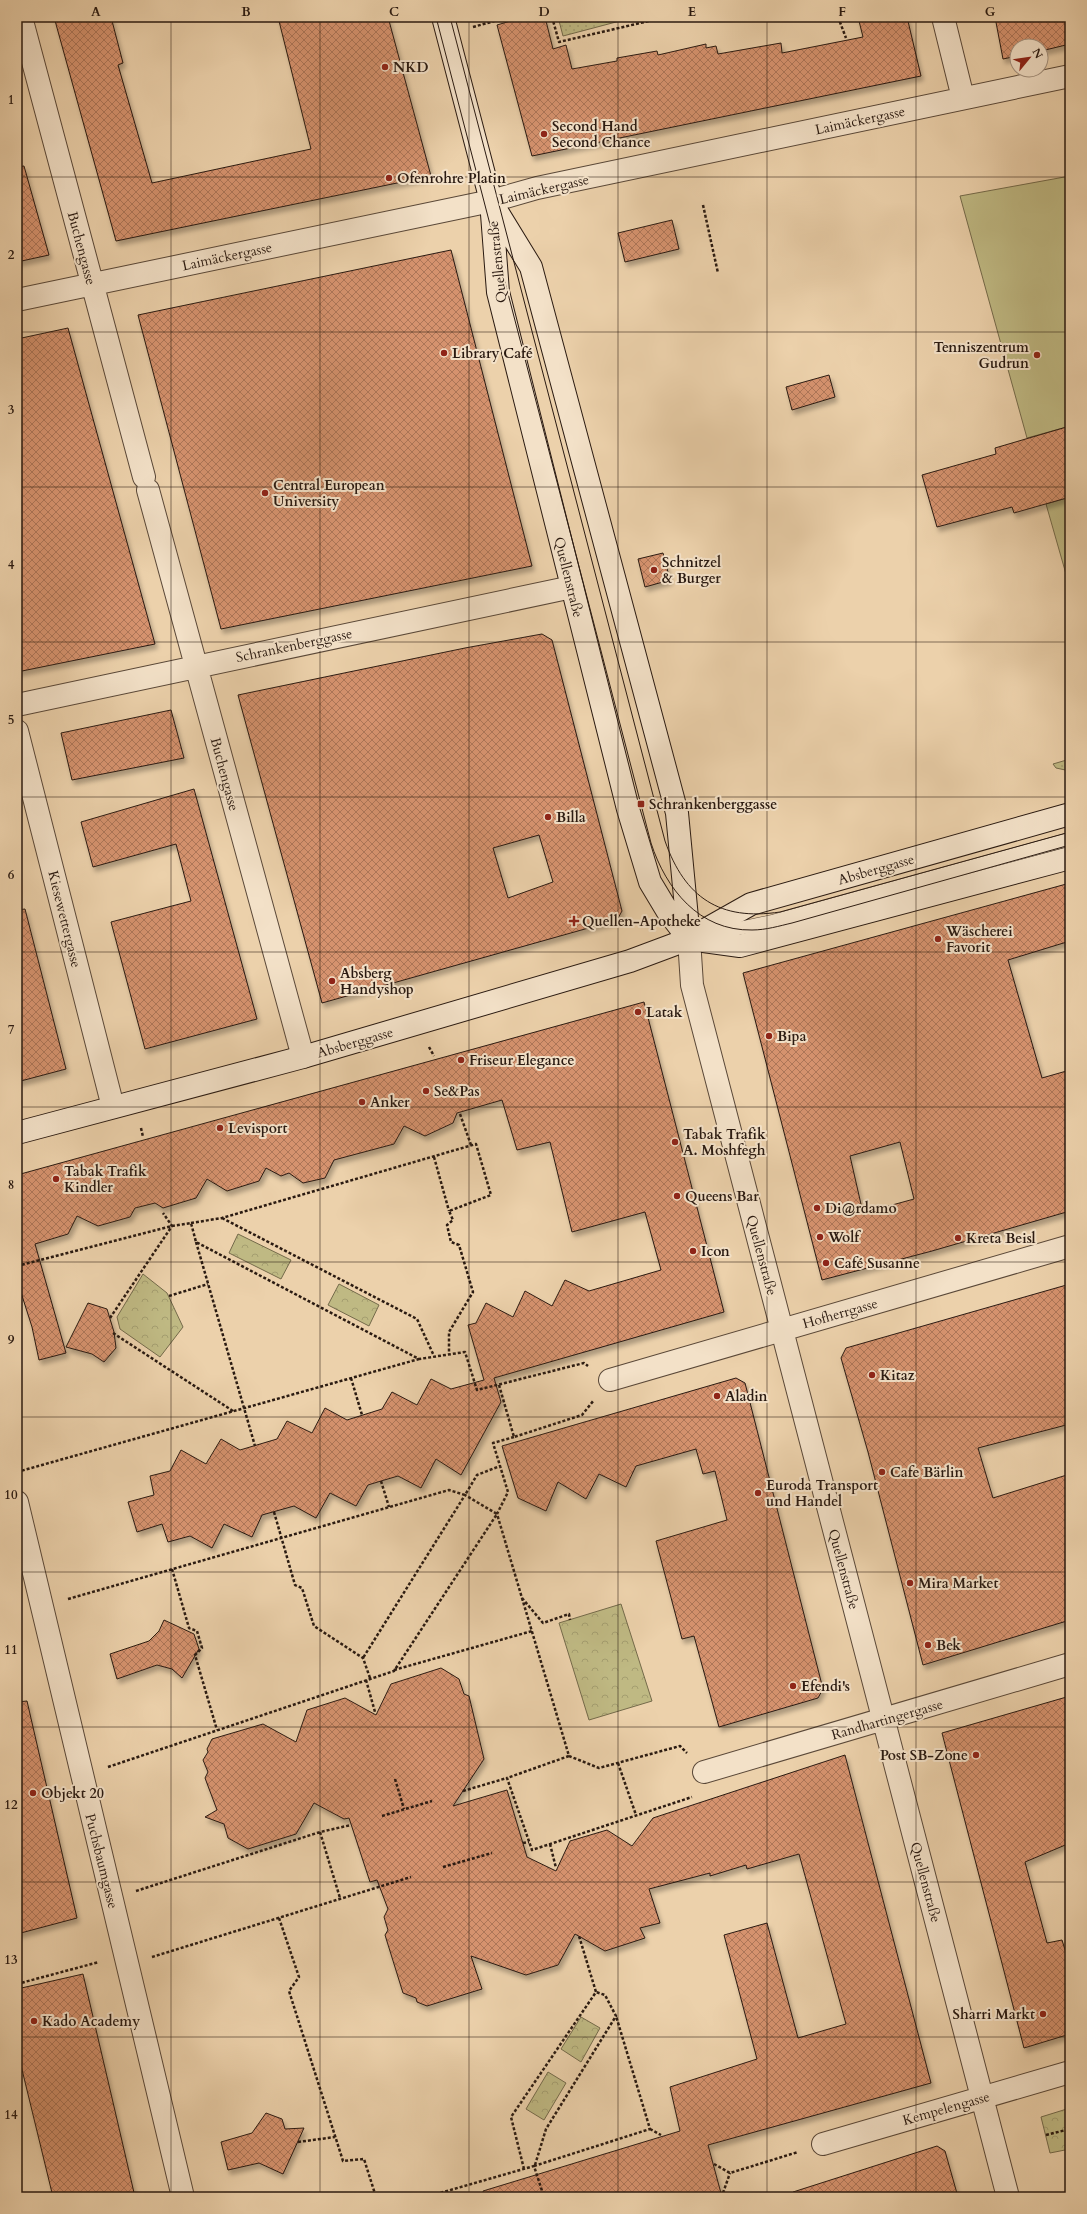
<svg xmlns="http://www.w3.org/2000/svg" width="1087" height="2214" viewBox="0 0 1087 2214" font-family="Cardo,serif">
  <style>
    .grass { fill: url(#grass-dots); stroke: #746a4a }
    .park { fill: url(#park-crowns); stroke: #746a4a }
    .garden { fill: #bfb983; stroke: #746a4a }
    .building { fill: url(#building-cross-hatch); stroke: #2a1a11; fill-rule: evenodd; filter: url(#shadow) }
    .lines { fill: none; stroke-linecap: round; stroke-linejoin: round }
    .lane-casing { stroke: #5a4838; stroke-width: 14 }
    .street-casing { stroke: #5a4838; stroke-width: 24 }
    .secondary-casing { stroke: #2a1a11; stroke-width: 24 }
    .path { stroke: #2a1a11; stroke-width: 2.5; stroke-dasharray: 3 2; stroke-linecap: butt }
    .lane { stroke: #f3e1c8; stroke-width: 13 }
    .street { stroke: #f3e1c8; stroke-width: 22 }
    .secondary { stroke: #f3e1c8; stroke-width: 22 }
    .tram { stroke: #2a1a11; stroke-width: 1 }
    .grid { fill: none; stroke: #2a1a11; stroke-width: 1; stroke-opacity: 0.55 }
    .poi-dot { fill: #8f2418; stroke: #f3e1c8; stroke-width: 1.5 }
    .labels { text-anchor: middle; stroke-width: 4; stroke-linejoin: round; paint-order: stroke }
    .poi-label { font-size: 14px; font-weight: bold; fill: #2a1a11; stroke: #f3e1c8; text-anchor: start }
    .street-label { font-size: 14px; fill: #2a1a11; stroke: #f3e1c8 }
    .neatline { fill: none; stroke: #2a1a11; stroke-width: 1.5 }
    .grid-label { font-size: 13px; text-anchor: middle; font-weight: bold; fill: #2a1a11 }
  </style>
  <defs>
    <pattern id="grass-dots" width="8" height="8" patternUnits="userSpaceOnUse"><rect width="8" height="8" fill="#bfb983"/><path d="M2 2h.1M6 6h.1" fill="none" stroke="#a49e70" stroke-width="1.8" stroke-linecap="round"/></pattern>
    <pattern id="park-crowns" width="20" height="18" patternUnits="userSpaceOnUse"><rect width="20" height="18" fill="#bfb983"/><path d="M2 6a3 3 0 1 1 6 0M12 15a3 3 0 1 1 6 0" fill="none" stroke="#a49e70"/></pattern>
    <pattern id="building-cross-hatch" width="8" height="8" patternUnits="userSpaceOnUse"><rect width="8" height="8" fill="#d5926e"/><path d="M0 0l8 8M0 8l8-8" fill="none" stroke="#ad7659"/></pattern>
    <filter id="shadow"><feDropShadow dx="2.5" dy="4.5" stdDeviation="2" flood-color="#0004"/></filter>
  </defs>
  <rect width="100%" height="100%" fill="#ecd1ab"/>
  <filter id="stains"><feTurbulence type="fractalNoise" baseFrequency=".005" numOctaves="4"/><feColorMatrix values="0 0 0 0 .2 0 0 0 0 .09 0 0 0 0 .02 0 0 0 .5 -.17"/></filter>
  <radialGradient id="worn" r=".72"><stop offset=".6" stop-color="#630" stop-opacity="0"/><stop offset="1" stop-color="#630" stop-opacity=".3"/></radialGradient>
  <path class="grass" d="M558,17H635L563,36Z
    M1070,759V771L1056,768L1053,764Z"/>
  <path class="park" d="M238,1234L291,1260L281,1279L229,1253Z
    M143,1274L167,1293L183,1327L160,1357L120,1329L117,1317Z
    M339,1284L379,1305L369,1326L328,1305Z
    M621,1604L652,1701L589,1720L559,1623Z
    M581,2017L600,2028L581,2062L561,2049Z
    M548,2072L566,2083L544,2120L526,2109Z
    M1070,2108V2149L1050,2153L1041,2117Z"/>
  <path class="garden" d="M1070,176V426L1027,438L960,196Z
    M1070,497V588L1046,504Z"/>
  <path class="building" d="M54,17H111L123,63L118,65L152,183L311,149L278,17H388L431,176L116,241Z
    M524,17H545L553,49L566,45L572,69L617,61V58L657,51L658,55L706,44V48L716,46L718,54L781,43L782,53L863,37L858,17H907L921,76L532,156L497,25Z
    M995,17H1070V44L1041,51V46H1017V56L1003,59Z
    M24,166L49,255L17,262V167Z
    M672,220L679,249L625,262L618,233Z
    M451,250L532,566L221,629L138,315Z
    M68,328L155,644L17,672V339Z
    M829,375L835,397L792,410L786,387Z
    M1070,426V497L1014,513L1012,507L937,527L922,475L996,454L995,448Z
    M663,553L670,580L645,587L638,559Z
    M542,634L552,640L622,911L617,920L322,1003L238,695L465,648ZM539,835L553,882L508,898L493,848Z
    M171,710L184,758L72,780L61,733Z
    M194,789L257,1019L145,1049L111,922L191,901L176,844L93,867L81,822Z
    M1070,883V941L1008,960L1042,1078L1070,1070V1211L932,1251L822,1280L743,973ZM900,1142L914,1199L863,1213L850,1156Z
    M25,909L66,1069L17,1082V910Z
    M644,1002L724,1312L494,1378L501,1402L461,1475L436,1459L421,1488L398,1476L381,1481L368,1485L356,1506L330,1493L316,1518L294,1506L262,1515L252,1537L224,1524L212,1548L190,1536L168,1542L162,1524L137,1532L128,1502L154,1495L150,1476L170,1471L181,1450L206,1464L221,1439L240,1450L277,1439L287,1421L312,1433L325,1408L347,1420L382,1409L392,1392L417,1405L431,1379L451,1389L484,1380L468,1325L476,1323L486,1303L513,1317L525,1291L552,1306L565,1280L589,1291L661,1270L645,1212L572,1232L550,1142L517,1150L502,1100L457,1113L453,1123L425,1136L404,1126L394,1144L334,1160L325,1178L303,1183L289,1173L281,1176L266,1168L259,1181L227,1191L207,1179L196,1198L163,1208L155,1203L135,1208L130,1217L98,1226L77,1216L68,1234L35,1244L66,1353L39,1360L32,1327L17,1280V1175Z
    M1070,1284V1424L978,1448L993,1498L1070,1474V1620L923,1665L868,1452L841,1358L846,1348Z
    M88,1303L107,1309L114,1332L116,1348L104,1362L92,1354L66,1347Z
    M736,1378L745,1383L823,1689L818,1698L719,1727L694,1636L682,1639L656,1541L727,1520L715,1471L703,1474L696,1449L636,1466L626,1487L599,1474L586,1499L558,1482L546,1511L518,1498L502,1446Z
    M164,1620L194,1634L199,1649L182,1678L172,1669L157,1665L117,1679L110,1654L149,1641L159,1631Z
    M441,1668L459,1679L464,1694L469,1696L484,1759L453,1806L507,1790L527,1857L556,1871L570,1841L607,1830L632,1846L653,1818L845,1755L931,2083L708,2145L722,2197H484L483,2191L680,2131L670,2087L757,2059L724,1935L767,1923L798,2038L846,2024L799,1854L747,1869L746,1865L710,1876V1873L649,1889L660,1923L640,1928L645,1938L605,1951L575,1934L558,1965L526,1975L471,1956L482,1989L427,2006L417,2002L416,1998L403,1993L385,1935L388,1930L384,1917L388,1909L377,1880L370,1882L349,1818L344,1819L314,1803L296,1834L248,1849L228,1838L224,1824L205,1817L217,1810L205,1778L208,1772L203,1760L208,1752L207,1749L212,1739L263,1724L296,1742L307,1710L345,1698L376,1715L391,1684Z
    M1070,1696V1843L1025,1862L1047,1943L1062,1940L1070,1966V2034L1024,2048L942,1733Z
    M27,1701L77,1918L17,1934V1702Z
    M83,1974L112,2098L135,2197H53L17,2049V1989Z
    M266,2113L282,2119L285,2129L304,2128L283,2174L259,2163L228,2170L221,2142L252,2133Z
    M937,2146L945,2151L958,2197H794L793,2192Z"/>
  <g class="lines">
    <g class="lane-casing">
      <path id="lane" d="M708,935L774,921L1070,839"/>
    </g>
    <g class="street-casing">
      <path id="street" d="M21,17L144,477
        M943,17L963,98
        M17,300L491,201L537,188L1070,76
        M148,490L303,1057
        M17,705L572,587
        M17,731L113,1107
        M689,939L692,985L1008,2197
        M610,1380L1070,1246
        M17,1502L183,2197
        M704,1772L1070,1664
        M823,2144L1070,2072"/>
    </g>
    <g class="secondary-casing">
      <path id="secondary" d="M443,17L491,201L498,292L628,809L650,882L668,912L689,939
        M493,205L531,267L677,813L689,939
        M689,939L740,946L1070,858
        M17,1133L303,1057L630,961L689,939L751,904L1070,814"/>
    </g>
    <path class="path" d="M552,17L559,42L666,17
      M838,17L846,38
      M473,27L509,17
      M703,205L718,273
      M429,1047L434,1056
      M460,1114L471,1145
      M141,1128L143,1137
      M434,1157L449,1211
      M222,1218L417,1319L434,1356
      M191,1223L222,1218L476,1144L491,1195L449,1211L453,1220L447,1225L451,1242L459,1245L473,1292L449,1332V1354
      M196,1242L255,1446
      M17,1266L172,1226L191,1223L196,1242L419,1359L465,1352L477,1390L584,1363L588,1366
      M169,1296L208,1284
      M110,1318L172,1226L163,1213
      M113,1333L233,1411
      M351,1378L362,1415
      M499,1385L514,1437L582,1415L594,1400
      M514,1437L493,1443L508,1492L497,1514L569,1756L599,1768L680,1746L687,1753
      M17,1472L419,1359
      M381,1481L389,1507
      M274,1512L295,1585L302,1588L314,1626L363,1658L370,1678
      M172,1569L189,1628L197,1631L202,1648L195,1655L217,1730
      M522,1598L543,1623L569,1614L570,1620
      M68,1599L449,1490L465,1495L477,1475L500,1466
      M394,1670L532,1631
      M366,1680L375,1712
      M569,1756L507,1778L532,1850L692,1797
      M618,1763L636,1815
      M108,1767L394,1671L497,1514L465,1495L363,1658
      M395,1779L404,1809
      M463,1791L507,1778
      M382,1816L432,1801
      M320,1832L340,1898
      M523,1843L529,1842
      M550,1844L556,1868
      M443,1867L492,1853
      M136,1891L320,1832L351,1825
      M279,1918L299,1977L289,1991L343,2161L364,2159L376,2197
      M152,1957L411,1877
      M17,1984L99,1962
      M650,2129L661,2135
      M1046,2135L1070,2129
      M298,2142L335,2137
      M714,2164L730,2173L798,2152
      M535,2165L546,2129L616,2016L605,1995L596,1992
      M534,2166L650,2129L616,2016
      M524,2169L511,2117L596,1992L579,1936
      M723,2193L730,2173
      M426,2197L534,2166L544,2197"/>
    <use href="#lane" class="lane"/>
    <use href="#street" class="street"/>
    <use href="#secondary" class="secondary"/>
    <path class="tram" d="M436,17L651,843C666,889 699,931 752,930C766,930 779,926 792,923L1070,845
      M450,17L665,841C685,898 720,921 780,912L1070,832"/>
  </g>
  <path class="grid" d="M171,17V2197M320,17V2197M469,17V2197M618,17V2197M767,17V2197M916,17V2197M17,177H1070M17,332H1070M17,487H1070M17,642H1070M17,797H1070M17,952H1070M17,1107H1070M17,1262H1070M17,1417H1070M17,1572H1070M17,1727H1070M17,1882H1070M17,2037H1070"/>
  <g class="poi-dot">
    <circle cx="385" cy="67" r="4"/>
    <circle cx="544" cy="134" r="4"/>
    <circle cx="389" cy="178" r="4"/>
    <circle cx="444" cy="353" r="4"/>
    <circle cx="1037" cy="355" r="4"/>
    <circle cx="265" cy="493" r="4"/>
    <circle cx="654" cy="570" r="4"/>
    <rect x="637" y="800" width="8" height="8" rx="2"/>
    <circle cx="548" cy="817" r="4"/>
    <path d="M572 915h4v4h4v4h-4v4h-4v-4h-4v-4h4z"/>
    <circle cx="938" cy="939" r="4"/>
    <circle cx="332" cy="981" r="4"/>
    <circle cx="638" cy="1012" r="4"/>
    <circle cx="769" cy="1036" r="4"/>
    <circle cx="461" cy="1060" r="4"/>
    <circle cx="426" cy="1091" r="4"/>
    <circle cx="362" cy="1102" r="4"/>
    <circle cx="220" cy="1128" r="4"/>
    <circle cx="675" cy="1142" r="4"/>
    <circle cx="56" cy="1179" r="4"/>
    <circle cx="677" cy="1196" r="4"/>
    <circle cx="817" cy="1208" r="4"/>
    <circle cx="820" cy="1237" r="4"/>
    <circle cx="958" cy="1238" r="4"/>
    <circle cx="693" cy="1251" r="4"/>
    <circle cx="826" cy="1263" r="4"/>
    <circle cx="872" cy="1375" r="4"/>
    <circle cx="717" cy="1396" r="4"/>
    <circle cx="882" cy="1472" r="4"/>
    <circle cx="758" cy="1493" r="4"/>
    <circle cx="910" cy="1583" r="4"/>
    <circle cx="928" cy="1645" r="4"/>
    <circle cx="793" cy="1686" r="4"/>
    <circle cx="976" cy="1755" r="4"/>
    <circle cx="33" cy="1793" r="4"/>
    <circle cx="1043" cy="2014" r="4"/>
    <circle cx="34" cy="2021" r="4"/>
  </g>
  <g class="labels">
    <g class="poi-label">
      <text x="393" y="72">NKD</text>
      <text x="552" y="131">Second Hand<tspan x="552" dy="16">Second Chance</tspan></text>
      <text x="397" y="183">Ofenrohre Platin</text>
      <text x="1029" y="352" text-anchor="end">Tenniszentrum<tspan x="1029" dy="16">Gudrun</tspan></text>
      <text x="452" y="358">Library Café</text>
      <text x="273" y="490">Central European<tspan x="273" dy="16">University</tspan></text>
      <text x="662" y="567">Schnitzel<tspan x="662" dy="16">&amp; Burger</tspan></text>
      <text x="649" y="809">Schrankenberggasse</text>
      <text x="556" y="822">Billa</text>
      <text x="582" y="926">Quellen-Apotheke</text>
      <text x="946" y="936">Wäscherei<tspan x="946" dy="16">Favorit</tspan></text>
      <text x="340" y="978">Absberg<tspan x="340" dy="16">Handyshop</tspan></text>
      <text x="646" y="1017">Latak</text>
      <text x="777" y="1041">Bipa</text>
      <text x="469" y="1065">Friseur Elegance</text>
      <text x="434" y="1096">Se&amp;Pas</text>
      <text x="370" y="1107">Anker</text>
      <text x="228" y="1133">Levisport</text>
      <text x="683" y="1139">Tabak Trafik<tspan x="683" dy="16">A. Moshfegh</tspan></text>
      <text x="64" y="1176">Tabak Trafik<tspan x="64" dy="16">Kindler</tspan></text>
      <text x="685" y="1201">Queens Bar</text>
      <text x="825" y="1213">Di@rdamo</text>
      <text x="828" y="1242">Wolf</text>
      <text x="966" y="1243">Kreta Beisl</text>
      <text x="701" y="1256">Icon</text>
      <text x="834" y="1268">Café Susanne</text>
      <text x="880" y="1380">Kitaz</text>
      <text x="725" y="1401">Aladin</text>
      <text x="890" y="1477">Cafe Bärlin</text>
      <text x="766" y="1490">Euroda Transport<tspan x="766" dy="16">und Handel</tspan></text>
      <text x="918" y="1588">Mira Market</text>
      <text x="936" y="1650">Bek</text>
      <text x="801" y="1691">Efendi's</text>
      <text x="968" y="1760" text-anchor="end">Post SB-Zone</text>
      <text x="41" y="1798">Objekt 20</text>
      <text x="1035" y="2019" text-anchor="end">Sharri Markt</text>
      <text x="42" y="2026">Kado Academy</text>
    </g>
    <g class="street-label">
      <text transform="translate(860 120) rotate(-12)" y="5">Laimäckergasse</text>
      <text transform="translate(544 189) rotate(-13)" y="5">Laimäckergasse</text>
      <text transform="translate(82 248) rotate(75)" y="5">Buchengasse</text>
      <text transform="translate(227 256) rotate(-12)" y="5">Laimäckergasse</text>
      <text transform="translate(497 262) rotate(-96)" y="5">Quellenstraße</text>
      <text transform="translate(569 577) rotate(76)" y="5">Quellenstraße</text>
      <text transform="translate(294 645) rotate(-12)" y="5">Schrankenberggasse</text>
      <text transform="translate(225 774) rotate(75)" y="5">Buchengasse</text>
      <text transform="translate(876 869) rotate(-16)" y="5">Absberggasse</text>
      <text transform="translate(65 919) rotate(76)" y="5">Kiesewettergasse</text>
      <text transform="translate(355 1042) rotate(-16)" y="5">Absberggasse</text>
      <text transform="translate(762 1255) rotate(75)" y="5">Quellenstraße</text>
      <text transform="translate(840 1313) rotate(-16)" y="5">Hofherrgasse</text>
      <text transform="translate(844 1569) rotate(75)" y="5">Quellenstraße</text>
      <text transform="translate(887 1719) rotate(-16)" y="5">Randhartingergasse</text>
      <text transform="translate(102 1861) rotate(76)" y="5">Puchsbaumgasse</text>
      <text transform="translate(926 1882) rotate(75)" y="5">Quellenstraße</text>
      <text transform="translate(946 2108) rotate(-16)" y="5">Kempelengasse</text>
    </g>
  </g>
  <rect width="1087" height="2214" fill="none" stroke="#ecd1ab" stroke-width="44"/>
  <g transform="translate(1029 58) rotate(61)"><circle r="19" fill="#f3e1c8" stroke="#a3917f"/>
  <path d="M0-3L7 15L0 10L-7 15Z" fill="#8f2418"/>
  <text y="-6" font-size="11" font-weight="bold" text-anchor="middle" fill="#2a1a11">N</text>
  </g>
  <rect x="22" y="22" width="1043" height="2170" class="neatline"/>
  <g class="grid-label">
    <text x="96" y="16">A</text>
    <text x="246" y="16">B</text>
    <text x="394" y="16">C</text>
    <text x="544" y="16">D</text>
    <text x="692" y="16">E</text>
    <text x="842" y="16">F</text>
    <text x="990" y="16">G</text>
    <text x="11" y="104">1</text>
    <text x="11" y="259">2</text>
    <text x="11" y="414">3</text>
    <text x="11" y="569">4</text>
    <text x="11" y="724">5</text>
    <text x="11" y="879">6</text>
    <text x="11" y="1034">7</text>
    <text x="11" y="1189">8</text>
    <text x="11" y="1344">9</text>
    <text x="11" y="1499">10</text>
    <text x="11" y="1654">11</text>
    <text x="11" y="1809">12</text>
    <text x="11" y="1964">13</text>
    <text x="11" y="2119">14</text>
  </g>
  <rect width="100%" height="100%" filter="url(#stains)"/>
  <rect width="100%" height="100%" fill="url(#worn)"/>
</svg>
